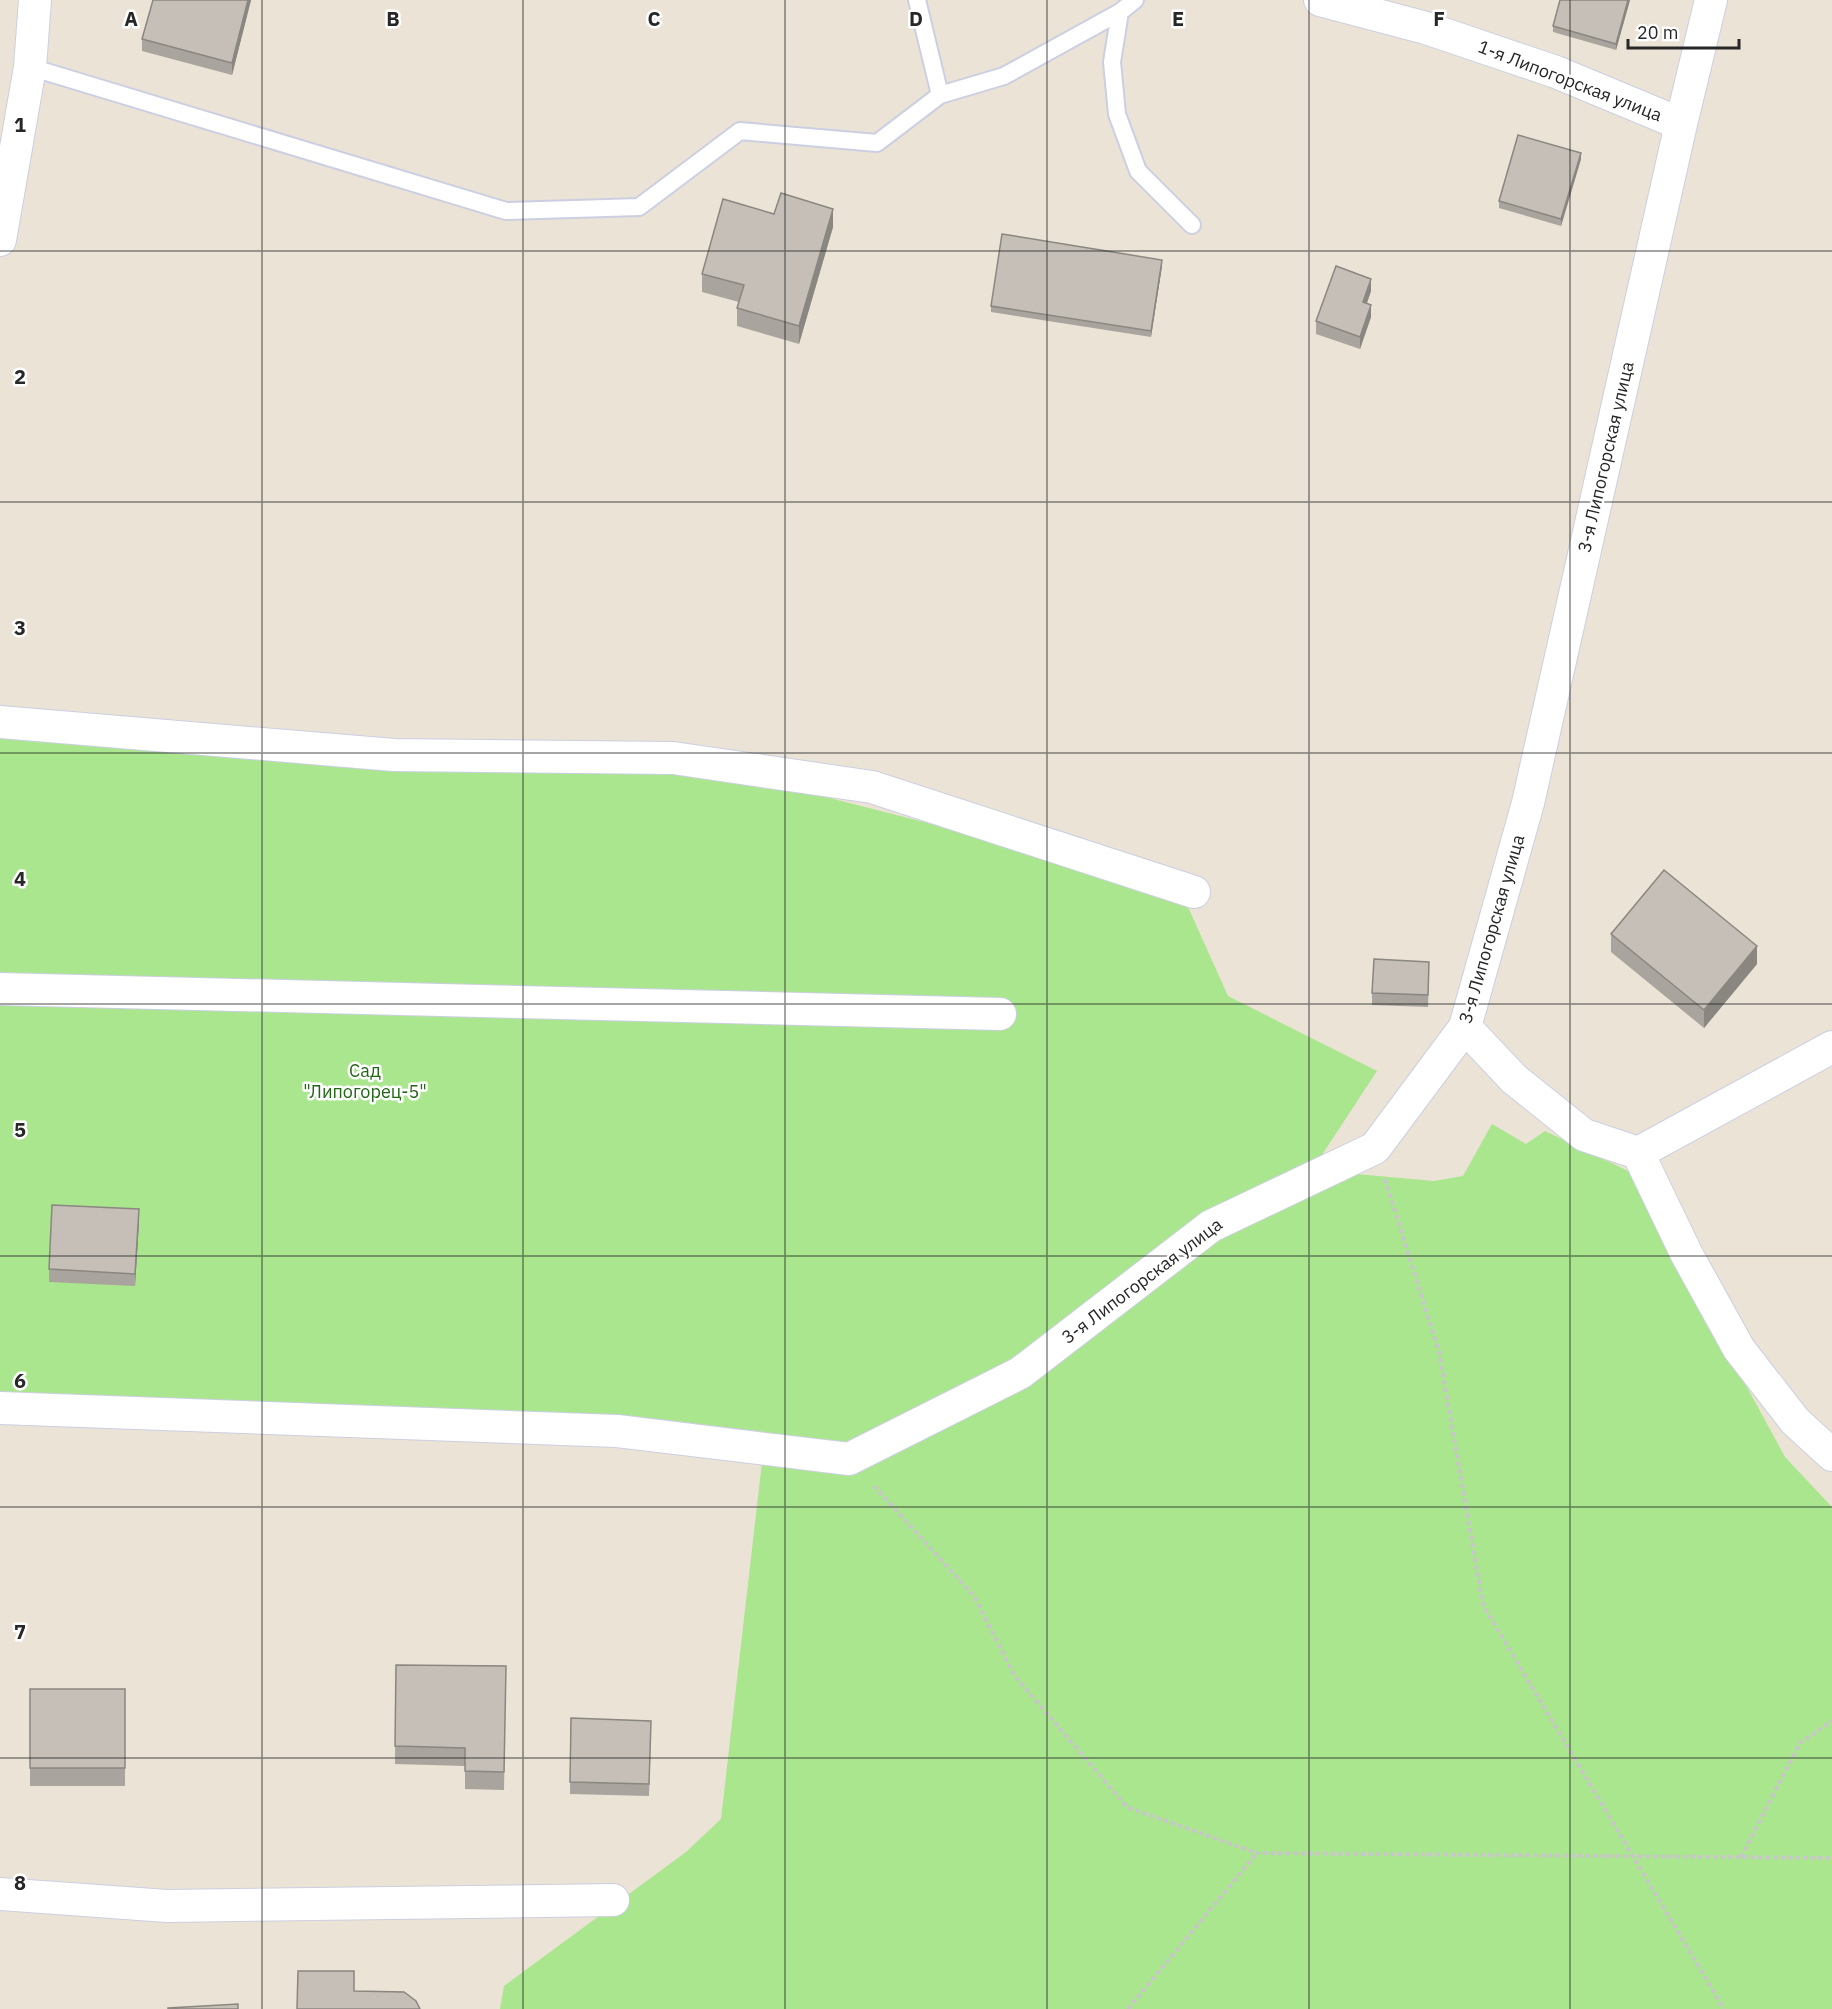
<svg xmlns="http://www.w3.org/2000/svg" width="1832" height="2009" viewBox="0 0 1832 2009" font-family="'IBM Plex Sans',sans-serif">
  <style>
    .green { fill: #a9e68e }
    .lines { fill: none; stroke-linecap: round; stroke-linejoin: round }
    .lane-casing { stroke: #cccfe1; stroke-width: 20 }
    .street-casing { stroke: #cccfe1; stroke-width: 34 }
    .path { stroke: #c7c7c7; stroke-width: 4; stroke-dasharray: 4.5 3; stroke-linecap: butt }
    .lane { stroke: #fff; stroke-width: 16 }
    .street { stroke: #fff; stroke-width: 32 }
    .wall { fill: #a9a49d }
    .shaded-wall { fill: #8a8680 }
    .building { fill: #c5bfb7; stroke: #8a8680; stroke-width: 1.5 }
    .grid { fill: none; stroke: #272727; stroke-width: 1.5; stroke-opacity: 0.55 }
    .labels { text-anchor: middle; stroke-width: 5; stroke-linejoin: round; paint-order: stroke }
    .street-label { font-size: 18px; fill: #272727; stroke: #fff }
    .park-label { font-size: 18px; fill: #236614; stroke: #fff }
    .grid-label { font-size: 20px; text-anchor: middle; font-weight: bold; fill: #272727; stroke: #fff; stroke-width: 5; stroke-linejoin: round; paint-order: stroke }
  </style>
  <rect width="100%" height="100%" fill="#ebe3d6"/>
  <path class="green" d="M0,721L673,758L1179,887L1228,996L1377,1071L1312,1170L1434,1181L1463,1176L1492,1124L1526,1144L1545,1131L1651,1182L1711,1321L1785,1457L1832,1507V2009H500L504,1986L686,1852L721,1819L765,1436L0,1408Z"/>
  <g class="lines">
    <g class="lane-casing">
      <path id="lane" d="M917,0L940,95
        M1120,12L1112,62L1117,114L1138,171L1192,225
        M30,67L506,211L639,207L740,131L877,143L940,95L1004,76L1120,12L1135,0"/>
    </g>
    <g class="street-casing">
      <path id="street" d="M1320,0L1426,28L1556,72L1681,124
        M0,240L30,67L35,0
        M0,722L394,755L673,758L872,787L1194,892
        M0,989L1000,1014
        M1465,1027L1514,1079L1584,1135L1638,1153L1832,1047
        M1638,1153L1686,1253L1739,1349L1795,1421L1832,1455
        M0,1408L617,1431L849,1459L1020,1373L1211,1226L1375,1148L1465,1027L1528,803L1681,124L1711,0
        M0,1894L167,1906L613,1900"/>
    </g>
    <path class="path" d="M1385,1179L1439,1352L1483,1605L1724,2009
      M874,1486L974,1596L1014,1675L1127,1807L1257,1853L1832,1858
      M1741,1857L1800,1743L1832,1721
      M1128,2009L1257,1853"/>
    <use href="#lane" class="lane"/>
    <use href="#street" class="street"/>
  </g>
  <path class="wall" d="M251,0L232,75L142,51V39Z
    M1630,0L1616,50L1553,32V26Z
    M1581,159L1561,226L1499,208V201Z
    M774,214L833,227L799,344L737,326V308L739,302L702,292V274Z
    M1162,266L1151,337L991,312V306Z
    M1371,291L1367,303L1371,317L1360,349L1316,334V321Z
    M1611,934L1757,964L1704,1028L1611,952Z
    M1429,974L1428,1007L1372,1005V993Z
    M139,1221L135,1286L49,1282V1269Z
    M396,1665L506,1666L504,1790L465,1789V1766L395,1764Z
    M30,1689H125V1786H30Z
    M571,1718L651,1733L649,1796L570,1794Z"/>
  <path class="shaded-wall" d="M248,0H251L232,75V63Z
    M1628,0H1630L1616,50V44Z
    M1581,153V159L1561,226V219Z
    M833,209V227L799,344V326Z
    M1162,260V266L1151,337V331Z
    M1371,279V291L1363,314V302Z
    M1371,305V317L1360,349V337Z
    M1757,946V964L1704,1028V1010Z
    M139,1209V1221L135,1286V1274Z"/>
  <path class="building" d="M153,0H248L232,63L142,39Z
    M1560,0H1628L1616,44L1553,26Z
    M1518,135L1581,153L1561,219L1499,201Z
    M781,193L833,209L799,326L737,308L744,285L702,274L723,199L774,214Z
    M1002,234L1162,260L1151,331L991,306Z
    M1336,266L1371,279L1363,302L1371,305L1360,337L1316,321Z
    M1664,870L1757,946L1704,1010L1611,934Z
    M1374,959L1429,962L1428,995L1372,993Z
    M52,1205L139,1209L135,1274L49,1269Z
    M396,1665L506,1666L504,1772L465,1771V1748L395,1746Z
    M30,1689H125V1768H30Z
    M571,1718L651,1721L649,1784L570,1782Z
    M298,1971H354V1991L404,1992L416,2001L420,2009H297Z
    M238,2004V2009H168V2008Z"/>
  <path class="grid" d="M262,0V2009M523,0V2009M785,0V2009M1047,0V2009M1309,0V2009M1570,0V2009M0,251H1832M0,502H1832M0,753H1832M0,1004H1832M0,1256H1832M0,1507H1832M0,1758H1832"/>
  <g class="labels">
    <g class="street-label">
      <text transform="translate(1570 81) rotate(21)" y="6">1-я Липогорская улица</text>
      <text transform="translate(1606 457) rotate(-77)" y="6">3-я Липогорская улица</text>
      <text transform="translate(1492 929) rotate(-74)" y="6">3-я Липогорская улица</text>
      <text transform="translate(1142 1281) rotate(-37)" y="6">3-я Липогорская улица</text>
    </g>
    <g class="park-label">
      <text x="365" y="1077">Сад<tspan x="365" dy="21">"Липогорец-5"</tspan></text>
    </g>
  </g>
  <g class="grid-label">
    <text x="131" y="26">A</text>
    <text x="393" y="26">B</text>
    <text x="654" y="26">C</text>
    <text x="916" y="26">D</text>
    <text x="1178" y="26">E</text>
    <text x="1439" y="26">F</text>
    <text x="20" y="132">1</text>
    <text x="20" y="384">2</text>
    <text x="20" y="635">3</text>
    <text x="20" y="886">4</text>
    <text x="20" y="1137">5</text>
    <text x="20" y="1388">6</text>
    <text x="20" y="1639">7</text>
    <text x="20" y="1890">8</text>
  </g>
  <path d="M1628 39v9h111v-9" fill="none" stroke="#272727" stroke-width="3"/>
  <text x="1637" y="39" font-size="18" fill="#272727" stroke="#ffffff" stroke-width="4.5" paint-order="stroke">20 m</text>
</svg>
